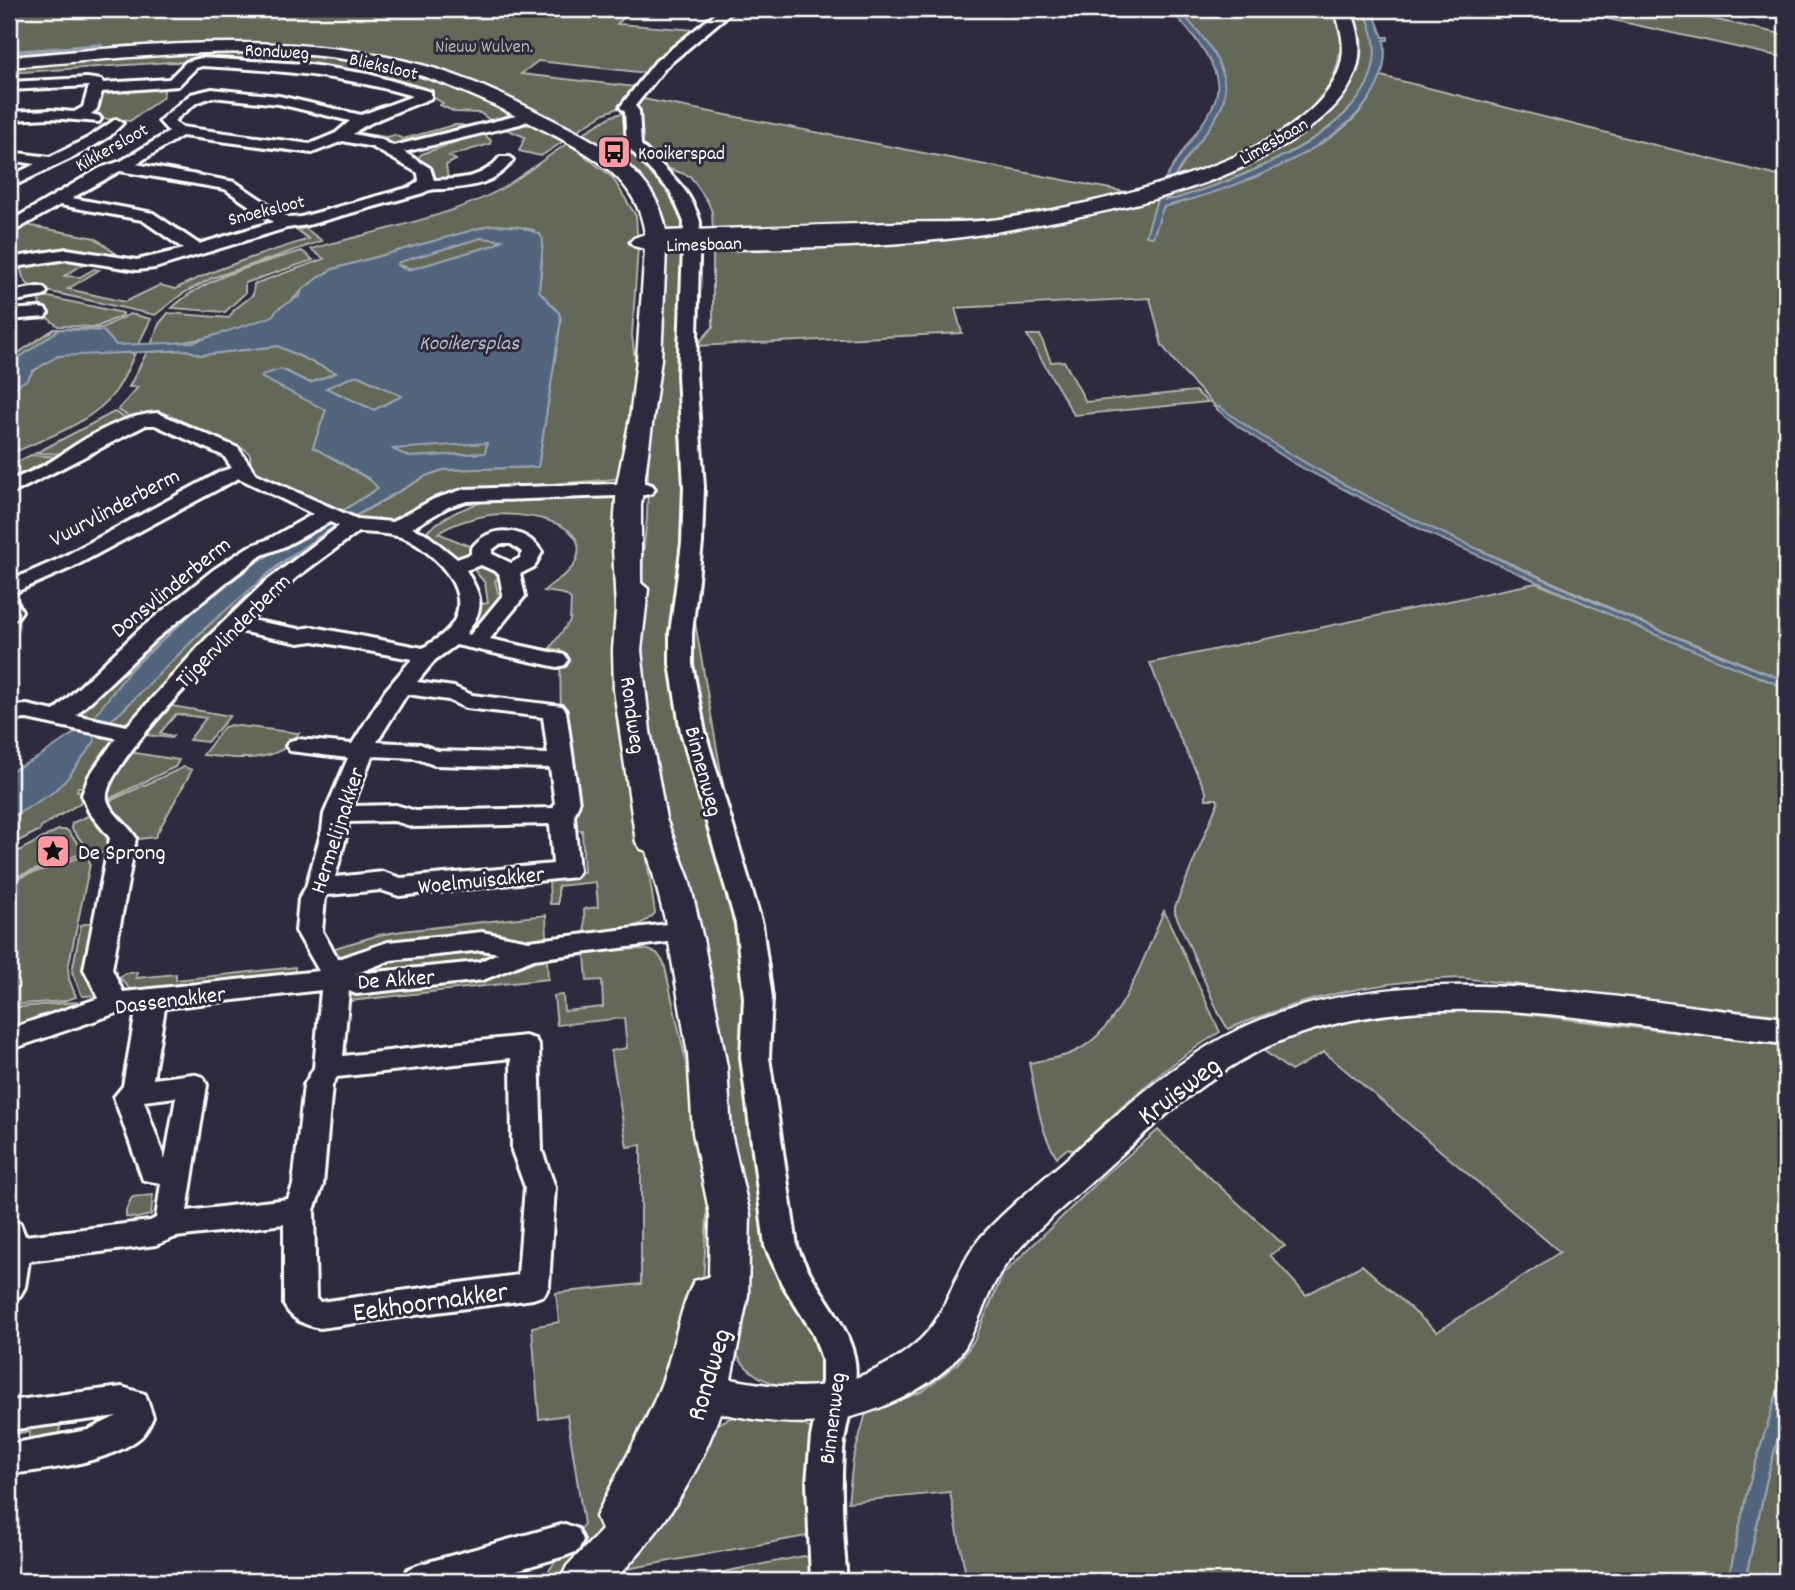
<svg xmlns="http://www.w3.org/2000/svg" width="1795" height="1590" viewBox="0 0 1795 1590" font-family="Dekko,sans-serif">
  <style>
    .green { fill: #646759; stroke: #b2b3ac; stroke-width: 2 }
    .water { fill: #53657d; stroke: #98a3b1; stroke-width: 2; fill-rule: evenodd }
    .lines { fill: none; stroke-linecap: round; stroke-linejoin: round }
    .stream { stroke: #98a3b1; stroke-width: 3.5 }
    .minor-casing { stroke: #fff; stroke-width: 6 }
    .major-casing { stroke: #fff; stroke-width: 5 }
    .minor { fill: #2f2a3d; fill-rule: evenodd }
    .major { fill: #2f2a3d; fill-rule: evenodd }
    .labels { text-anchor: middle; stroke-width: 6; stroke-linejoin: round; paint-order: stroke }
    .far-park-label { font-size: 19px; fill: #b2b3ac; stroke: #2f2a3d }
    .far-street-label { font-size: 19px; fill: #fff; stroke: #2f2a3d }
    .far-poi-label { font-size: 19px; fill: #fff; stroke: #2f2a3d; text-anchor: start }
    .far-water-label { font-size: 21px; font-style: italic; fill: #b2bac4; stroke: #2f2a3d }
    .street-label { font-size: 23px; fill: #fff; stroke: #2f2a3d }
    .poi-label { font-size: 23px; fill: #fff; stroke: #2f2a3d; text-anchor: start }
    .near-street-label { font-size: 28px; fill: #fff; stroke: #2f2a3d }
  </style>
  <rect width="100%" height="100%" fill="#2f2a3d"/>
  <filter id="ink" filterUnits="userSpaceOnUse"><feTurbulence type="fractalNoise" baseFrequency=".0143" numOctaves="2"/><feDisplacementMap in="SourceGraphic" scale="14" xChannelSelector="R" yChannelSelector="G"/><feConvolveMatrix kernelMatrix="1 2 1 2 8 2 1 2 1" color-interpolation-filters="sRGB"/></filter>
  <g filter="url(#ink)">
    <path class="green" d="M9,9H551L627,15L617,24L696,30L647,73L538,61L521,74L636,87L628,104L605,113L571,134L494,95L358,54L169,48L9,58Z
      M1177,9H1329C1333,17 1339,25 1341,34C1342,38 1341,45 1340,50C1335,121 1232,160 1173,180L1224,100L1217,60Z
      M1352,9H1363C1424,114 1247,176 1175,199H1164L1165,195C1238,172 1403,112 1352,9Z
      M1563,9H1710L1704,17L1786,35V58Z
      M242,50C321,52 402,58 474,94C486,100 501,106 511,115L506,120L468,132L438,136L403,146H393L380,139L350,132L355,128L353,132L386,137L395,135L403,139L454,125H462L472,130L494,123L480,113L455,112L440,105L443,103C410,82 378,79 343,74L346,71L330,69L324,71L279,65L280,63L171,62L9,73V63L188,51Z
      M1381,76L1786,178V681L1657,629L1404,516L1288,455L1216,407L1181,370L1162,345L1150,298L955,308L962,333L696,346L713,327V248L947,235L1158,197L1146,236L1153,237L1163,207C1218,193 1333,153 1365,105C1371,97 1376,86 1381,76Z
      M165,86L163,97L130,121L87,117L99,92Z
      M638,98L1131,193L985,223L713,232L712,212L708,202L690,176L667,168L638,145L635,109Z
      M626,112V133L678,196L688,234L666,232L655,210L577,137L612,116Z
      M518,125H531L564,141L541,156L519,151L525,137L506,129L484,135L491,140L490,144L449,156L456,160L446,165L448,179L457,180L436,181L433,169L416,159L422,154L475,135Z
      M568,143L612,177L636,216L638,247L632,335L637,377L629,478L461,491L446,495L398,523L353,518L428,475L443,470L538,467L561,320L559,313L539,291L542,261L534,230L513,226L491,225L333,269C310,280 295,298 276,315C269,320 259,322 251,324C217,336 187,344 151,345L159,324L168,313L229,318L234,310L253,295L254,284L324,259L311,249C367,233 451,217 501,189C524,175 545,158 568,143Z
      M21,224L95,238L123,259L21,257V254L14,255L9,248V232Z
      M305,228L322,241L212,278L182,294L155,315L33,288C23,282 22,275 20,265L65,256L89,261L64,276L80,277L94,269L99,270L68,289L125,302L160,285L175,289C215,268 268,252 309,239L297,230Z
      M481,238L502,240L494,245L412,269L397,265L399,262Z
      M688,245V468L678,606L736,902L768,1251C778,1292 820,1319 824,1362C825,1369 823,1377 823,1384C795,1398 749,1380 736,1353L635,629L647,518L649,431L665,255L673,248Z
      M302,251L313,260L245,283V293L225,312L172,308C206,276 258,264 302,251Z
      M39,295L123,313V315L97,327L58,326L40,312Z
      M130,314L151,319L138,345H116L103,331L60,329L9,365V359L54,329L102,328Z
      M1027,335H1040L1051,362L1064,361L1086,402L1195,391L1208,402L1074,415Z
      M278,346L336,373L310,383L281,369L326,410L313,447L377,484L378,488L341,512L251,469L250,455L246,450L226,441L136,420L118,410L138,387H129L147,352L187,350L201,355Z
      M135,353C129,366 124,380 115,392C91,424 44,438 9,455V391C25,381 35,367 52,358C65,352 118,353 135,353Z
      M354,376H359L402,396L374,410L326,388Z
      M114,412L133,421L65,454L36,453Z
      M487,442L486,453L410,457L390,449Z
      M31,455L61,457V460L9,486V466Z
      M561,495L609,497L620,500L636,787L655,913C639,935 551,945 524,944C495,943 465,940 436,938V935L339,961L328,950L379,935L402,931L546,915L547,937L585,933L584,909L598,907L596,882L558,886V904H550L549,880L562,879V875L584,872L582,830L570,831L561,719L560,650L550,648L570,621L571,599L564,594L544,591C554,580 570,575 576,561C594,518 514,512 489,515C471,518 454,523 438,533L474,548L476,552L457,560L425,534C431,526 439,522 447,517C488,494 516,497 561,495Z
      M314,541L325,543L131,721L123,724L108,721L121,712C182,651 241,588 314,541Z
      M252,557L259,560L199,607L131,669L94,718L69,713Z
      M480,562L501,569L505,578L495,580L498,593L508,595L478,636H463L477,605L488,603L485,583L470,565Z
      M1536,583L1786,688V1016L1461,978C1380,980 1303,997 1228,1029L1219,1014L1175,913V907L1218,802L1217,799H1206V792L1176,730L1150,663Z
      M692,605L734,847L692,710Z
      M170,706H172L230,716L207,742L189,740L206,718L176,714L160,733L173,736L171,738L147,735L146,732Z
      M231,725L298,733H299C280,765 234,759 203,755L224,727Z
      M94,733L116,740L86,787H78L77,791H84L80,803L41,827L40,830L9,846V819C34,803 62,790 78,763C84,754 89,743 94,733Z
      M135,753L179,760L175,767L105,801L103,791L128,754Z
      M184,767L192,770L155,837L131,840L105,803Z
      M95,813L112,834L115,851L92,854L71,828L72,823Z
      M58,830H67L84,851L81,854L9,879V856Z
      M80,857L88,858L90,864L68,968L69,979L76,997L64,1001L9,1005V881Z
      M1164,911L1220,1032C1165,1065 1120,1108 1074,1151L1068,1148L1057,1157C1039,1132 1036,1093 1029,1063C1045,1059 1061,1059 1076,1051C1122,1029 1144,955 1164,911Z
      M100,920V995L82,996L72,972L81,925Z
      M480,944L495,951L493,961L371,979L349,972L357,965Z
      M645,949L657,953L664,963L698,1115L709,1183L703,1283L605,1524L565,1581H445L507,1565L519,1568L524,1578L546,1574L584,1524L567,1415L539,1419L532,1327L559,1322L556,1293L641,1284V1145L627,1147L611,1051L627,1048L624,1018L557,1025L554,996L563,995L564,1011L603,1007L602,980L587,981L585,955L547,960L548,979L340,1002L341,996L350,990L568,951Z
      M295,967V974L131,991L120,977L126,973L137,972L136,978L176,974V980Z
      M77,1002L80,1004L76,1008L9,1031V1008Z
      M1474,1008L1786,1046V1363L1747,1492L1728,1581H967L950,1492L848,1502L853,1460L866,1413L923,1391L958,1363L975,1339L1003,1274L1105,1175L1158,1130L1285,1246L1270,1255L1306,1295L1362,1265L1437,1332L1560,1252L1324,1052L1291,1071L1259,1047L1333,1022L1410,1010Z
      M153,1195L151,1215L137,1218L126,1217V1210L132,1197Z
      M118,1408L121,1423L27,1449L30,1432L9,1434V1422L62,1415L59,1433L100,1427L103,1410Z
      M1786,1408V1581H1745L1767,1478Z
      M746,1415L796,1420L813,1430L812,1535L610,1572L715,1425L735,1416Z
      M804,1556L812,1559L818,1572L817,1581H677Z"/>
    <path class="water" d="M1170,9H1177C1202,33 1239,75 1219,112C1207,136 1185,155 1173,180L1163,183C1213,96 1252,99 1170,9Z
      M1363,9H1372L1383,37H1388V40H1384C1398,135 1235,189 1163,207L1153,237L1146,236L1158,197L1165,195V200L1175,199C1250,175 1421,116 1363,9Z
      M491,225L520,227L540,234L543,240L539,291L559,313L561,320L538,467L443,470L428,475L321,535L282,562L204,629L121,712L93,735L95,741L66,780L52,793L9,819V772L37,758L89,723L131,669L199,607L257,562L343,514L341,512L378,488L368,478L313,447L326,410L262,378V375L281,369L310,383L336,373L278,346L201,355L187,350L58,356L33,371L28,379L9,391V365L60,329L103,331L116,345L194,342L271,317L279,308L300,296L302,290L316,279L333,269ZM481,238L502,240L494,245L412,269L406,270L397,265L399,262ZM354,376H359L402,396L374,410L326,388ZM487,443L485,453L410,457L392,449Z
      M1214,407H1220C1308,472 1405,516 1503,561C1596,604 1690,645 1786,681V688L1649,632L1428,533L1295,464L1239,427Z
      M1786,1363V1408L1767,1478L1745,1581H1728L1747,1492Z"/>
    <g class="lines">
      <path class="stream" d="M9,52L101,45"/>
      <g class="minor-casing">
        <path id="minor" d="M721,9H735L666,67L635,106L639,111L641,145C665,170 691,188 700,222L696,375L704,487L702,543L692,633V664L705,732L762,924L772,998L769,1057L797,1246C811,1285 844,1314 854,1356C861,1388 845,1420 843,1452C840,1495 843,1538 847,1581H811L807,1482L811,1437L822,1381V1359L813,1333L782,1284L765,1246L741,1057L744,998L736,924L681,732L670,664V633L682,543L684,487L678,375L684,222L671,192L627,146L625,112L620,107L656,61Z
          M201,58L304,64L368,74L431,92V98C409,108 369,120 353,134L382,140L393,146L532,112L539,116L520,124L404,152L430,168L434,180C460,179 483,179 500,157H510L513,160C496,184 471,187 444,189C436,189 429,189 423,193L308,225L287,228L155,268L137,270L67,259L9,268V258L67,249L137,260L184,249L142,220L60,205L9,234V222L100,168L121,161L169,132L159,121L191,94L212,89L279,96L361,115L413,96C342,75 275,70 202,66L196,68L178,86L102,92L97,109L91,114L99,116L101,119L99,122L51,118L9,120V112L51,110L74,112L83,107L89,86L9,90V82L87,78L101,80L103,83L169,79L186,62ZM212,97L279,104L350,121L336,133L310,144L181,127L174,121L196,103ZM182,136L312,153L343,141L372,147L418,173L419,181L411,187L301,217L289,218L235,182L136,164ZM120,171L225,189L273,222L199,244L153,213L72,198Z
          M116,119L123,123L110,136L84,152L9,188V177L35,164L9,160V152L50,157L88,138Z
          M38,287L44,288L47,292L44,296L9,302V292Z
          M39,308L45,309L48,313L45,317L9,320V310Z
          M158,413L238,448L256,474L357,519L392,522L434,499L465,489L645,483L652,485L655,489L652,493L645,495L467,501L448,507L412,528L425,533L457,559L471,554V549C489,523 526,527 542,552L534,567L520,574L525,596L490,639L565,655L568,660L565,665L557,667L456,645L435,660L417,682L454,687L472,695L562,706L566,711L579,803L574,816L579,871L575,877L399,896L381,890L327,895L325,899L322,931L338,959L388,942L482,932L529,941L684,922L693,925L697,931L693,937L684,940L534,959L483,980L356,994L349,991L343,1056L525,1036L535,1039L539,1046L542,1151L555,1187L549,1286L544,1295L533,1299L320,1328C304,1325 292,1320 284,1305V1224L176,1237L156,1245L29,1261L25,1287L20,1296L9,1300V1220L20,1223L25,1236L150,1221L156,1218L161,1183L143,1180L114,1097L123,1086L136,1011L117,1013L9,1050V1029L99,998L84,969L110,838L89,812L82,795L89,776L116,738L27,719L9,720V706L27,705L54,711L140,629L213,570L248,547L269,539L313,514L239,478L73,567L9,595V581L59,559L222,471L232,468L224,456L155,425H146L9,495V481C25,474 44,467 58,457C86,437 123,415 158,413ZM330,522L339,526L264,583L205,640L127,726L76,715L156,639L229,580L262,555L283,547ZM358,532C375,533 395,533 411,541C436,556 469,588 455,619C449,632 435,640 423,648L313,627L299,629L250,620L297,577ZM500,544H511L522,552L520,558L511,563L492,554V550ZM481,565L499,573L503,595L470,635L466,634C486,606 482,598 466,570ZM239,631L299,643L313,641L412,659L385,691L352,744L298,739L290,741L286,746L290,751L348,758L324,814L322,830L306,887L299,899L296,931L319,971L123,992L112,969L136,838C129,825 110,813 107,799C101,770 216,655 239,631ZM407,694L448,700L466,708L543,717L548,754L438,751L420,744L377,742ZM372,756L415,758L434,765L550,768L555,803L553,808L416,811L396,805L353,806ZM394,821L414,827L550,824L553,864L401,878L383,872L335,877L348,830L347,822ZM482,950L498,953L479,962L355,974L391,960ZM321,990L314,1068L304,1085L293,1185L288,1199L187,1211L207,1085L203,1077L193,1074L153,1079L165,1008ZM511,1058L512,1151L525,1187L518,1275L320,1302L316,1299L314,1210L323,1185L332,1085L337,1077ZM176,1097L165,1160L144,1101Z
          M9,600L17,602L22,611L17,618L9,620Z
          M122,1387L145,1394L153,1417C149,1426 145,1435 137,1440C105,1463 47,1470 9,1474V1444L88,1430L117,1416L9,1430V1401Z
          M565,1524L578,1529L583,1540L578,1551L565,1556L478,1581H403L408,1569L421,1564Z"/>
      </g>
      <g class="major-casing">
        <path id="major" d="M1334,9H1350C1374,61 1350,99 1307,130C1237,180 1154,202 1071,218C1029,226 988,234 946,239C853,249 759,248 666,250L661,359L641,505V583L648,589L641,650L650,731L666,819L689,879L703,939L727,1067L731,1133L750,1215L748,1295L731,1379C793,1391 840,1393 895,1359C912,1348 928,1335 938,1317C953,1291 961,1261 981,1237C1005,1210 1034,1187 1062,1163C1124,1109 1185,1049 1263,1019C1432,955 1613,1000 1786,1018V1044C1623,1029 1451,979 1291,1037C1211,1066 1149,1130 1088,1185C1060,1210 1031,1233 1008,1262C987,1288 981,1322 963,1350C950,1369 930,1382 911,1393C845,1429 792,1428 720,1413C698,1478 661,1533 613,1581H560L567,1566L602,1530L596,1517C617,1472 643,1431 661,1385C674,1352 678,1313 694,1281L709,1277L710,1215L693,1133L688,1054L665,919L647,851L641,849L636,842L614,690L613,650L616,610L613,547L617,484L630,419L637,359L645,249L634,246L630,242L634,238L645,234C638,180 593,155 548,132C505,110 462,88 416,74C285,36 142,57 9,67V57C146,45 287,29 422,65C471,78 518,102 563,125C609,148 658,177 666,231C742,228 818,225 894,223C928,221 966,224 1000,219C1086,206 1306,162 1339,70C1347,48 1341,29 1334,9Z"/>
      </g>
      <use href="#minor" class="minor"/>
      <use href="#major" class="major"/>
    </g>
  </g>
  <defs>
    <g id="bus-square" transform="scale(1.75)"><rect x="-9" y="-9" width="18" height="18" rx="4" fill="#ff9aa2" stroke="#2f2a3d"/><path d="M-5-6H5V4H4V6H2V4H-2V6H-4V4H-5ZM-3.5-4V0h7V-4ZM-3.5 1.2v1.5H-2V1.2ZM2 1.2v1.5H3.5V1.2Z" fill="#111"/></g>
    <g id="sight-square" transform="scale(1.75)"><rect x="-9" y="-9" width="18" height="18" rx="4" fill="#ff9aa2" stroke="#2f2a3d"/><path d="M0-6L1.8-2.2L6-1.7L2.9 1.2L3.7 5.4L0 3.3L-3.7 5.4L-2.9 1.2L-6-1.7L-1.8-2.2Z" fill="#111"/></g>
  </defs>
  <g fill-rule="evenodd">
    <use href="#bus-square" x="614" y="152"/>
    <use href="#sight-square" x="53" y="851"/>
  </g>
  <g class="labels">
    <g class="far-park-label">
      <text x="484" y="52">Nieuw Wulven.</text>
    </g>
    <g class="far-street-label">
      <text transform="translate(277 50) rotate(3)" y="7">Rondweg</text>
      <text transform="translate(384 65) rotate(13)" y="7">Blieksloot</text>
      <text transform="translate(1273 140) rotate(-30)" y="7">Limesbaan</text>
      <text transform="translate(111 146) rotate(-29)" y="7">Kikkersloot</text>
      <text transform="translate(266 209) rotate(-14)" y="7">Snoeksloot</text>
      <text transform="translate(704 243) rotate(-2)" y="7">Limesbaan</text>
    </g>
    <g class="far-poi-label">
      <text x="638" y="159">Kooikerspad</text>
    </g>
    <g class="far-water-label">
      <text x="469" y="349">Kooikersplas</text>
    </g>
    <g class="street-label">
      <text transform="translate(114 506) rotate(-28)" y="8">Vuurvlinderberm</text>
      <text transform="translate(170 586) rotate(-39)" y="8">Donsvlinderberm</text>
      <text transform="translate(232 630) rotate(-45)" y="8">Tijgervlinderberm</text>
      <text transform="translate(634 715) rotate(82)" y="8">Rondweg</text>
      <text transform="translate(705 771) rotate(75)" y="8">Binnenweg</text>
      <text transform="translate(336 830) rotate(-72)" y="8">Hermelijnakker</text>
      <text transform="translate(481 879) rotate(-6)" y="8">Woelmuisakker</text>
      <text transform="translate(396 978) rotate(-4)" y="8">De Akker</text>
      <text transform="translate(170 999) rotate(-7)" y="8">Dassenakker</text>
      <text transform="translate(831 1418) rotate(-83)" y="8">Binnenweg</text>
    </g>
    <g class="poi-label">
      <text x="78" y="859">De Sprong</text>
    </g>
    <g class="near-street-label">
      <text transform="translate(1178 1089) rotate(-37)" y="10">Kruisweg</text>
      <text transform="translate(430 1300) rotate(-8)" y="10">Eekhoornakker</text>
      <text transform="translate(707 1374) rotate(-73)" y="10">Rondweg</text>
    </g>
  </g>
  <rect width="1795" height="1590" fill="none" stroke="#2f2a3d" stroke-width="35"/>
  <rect x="18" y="18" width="1760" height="1555" fill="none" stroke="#fff" stroke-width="2.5" filter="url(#ink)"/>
</svg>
